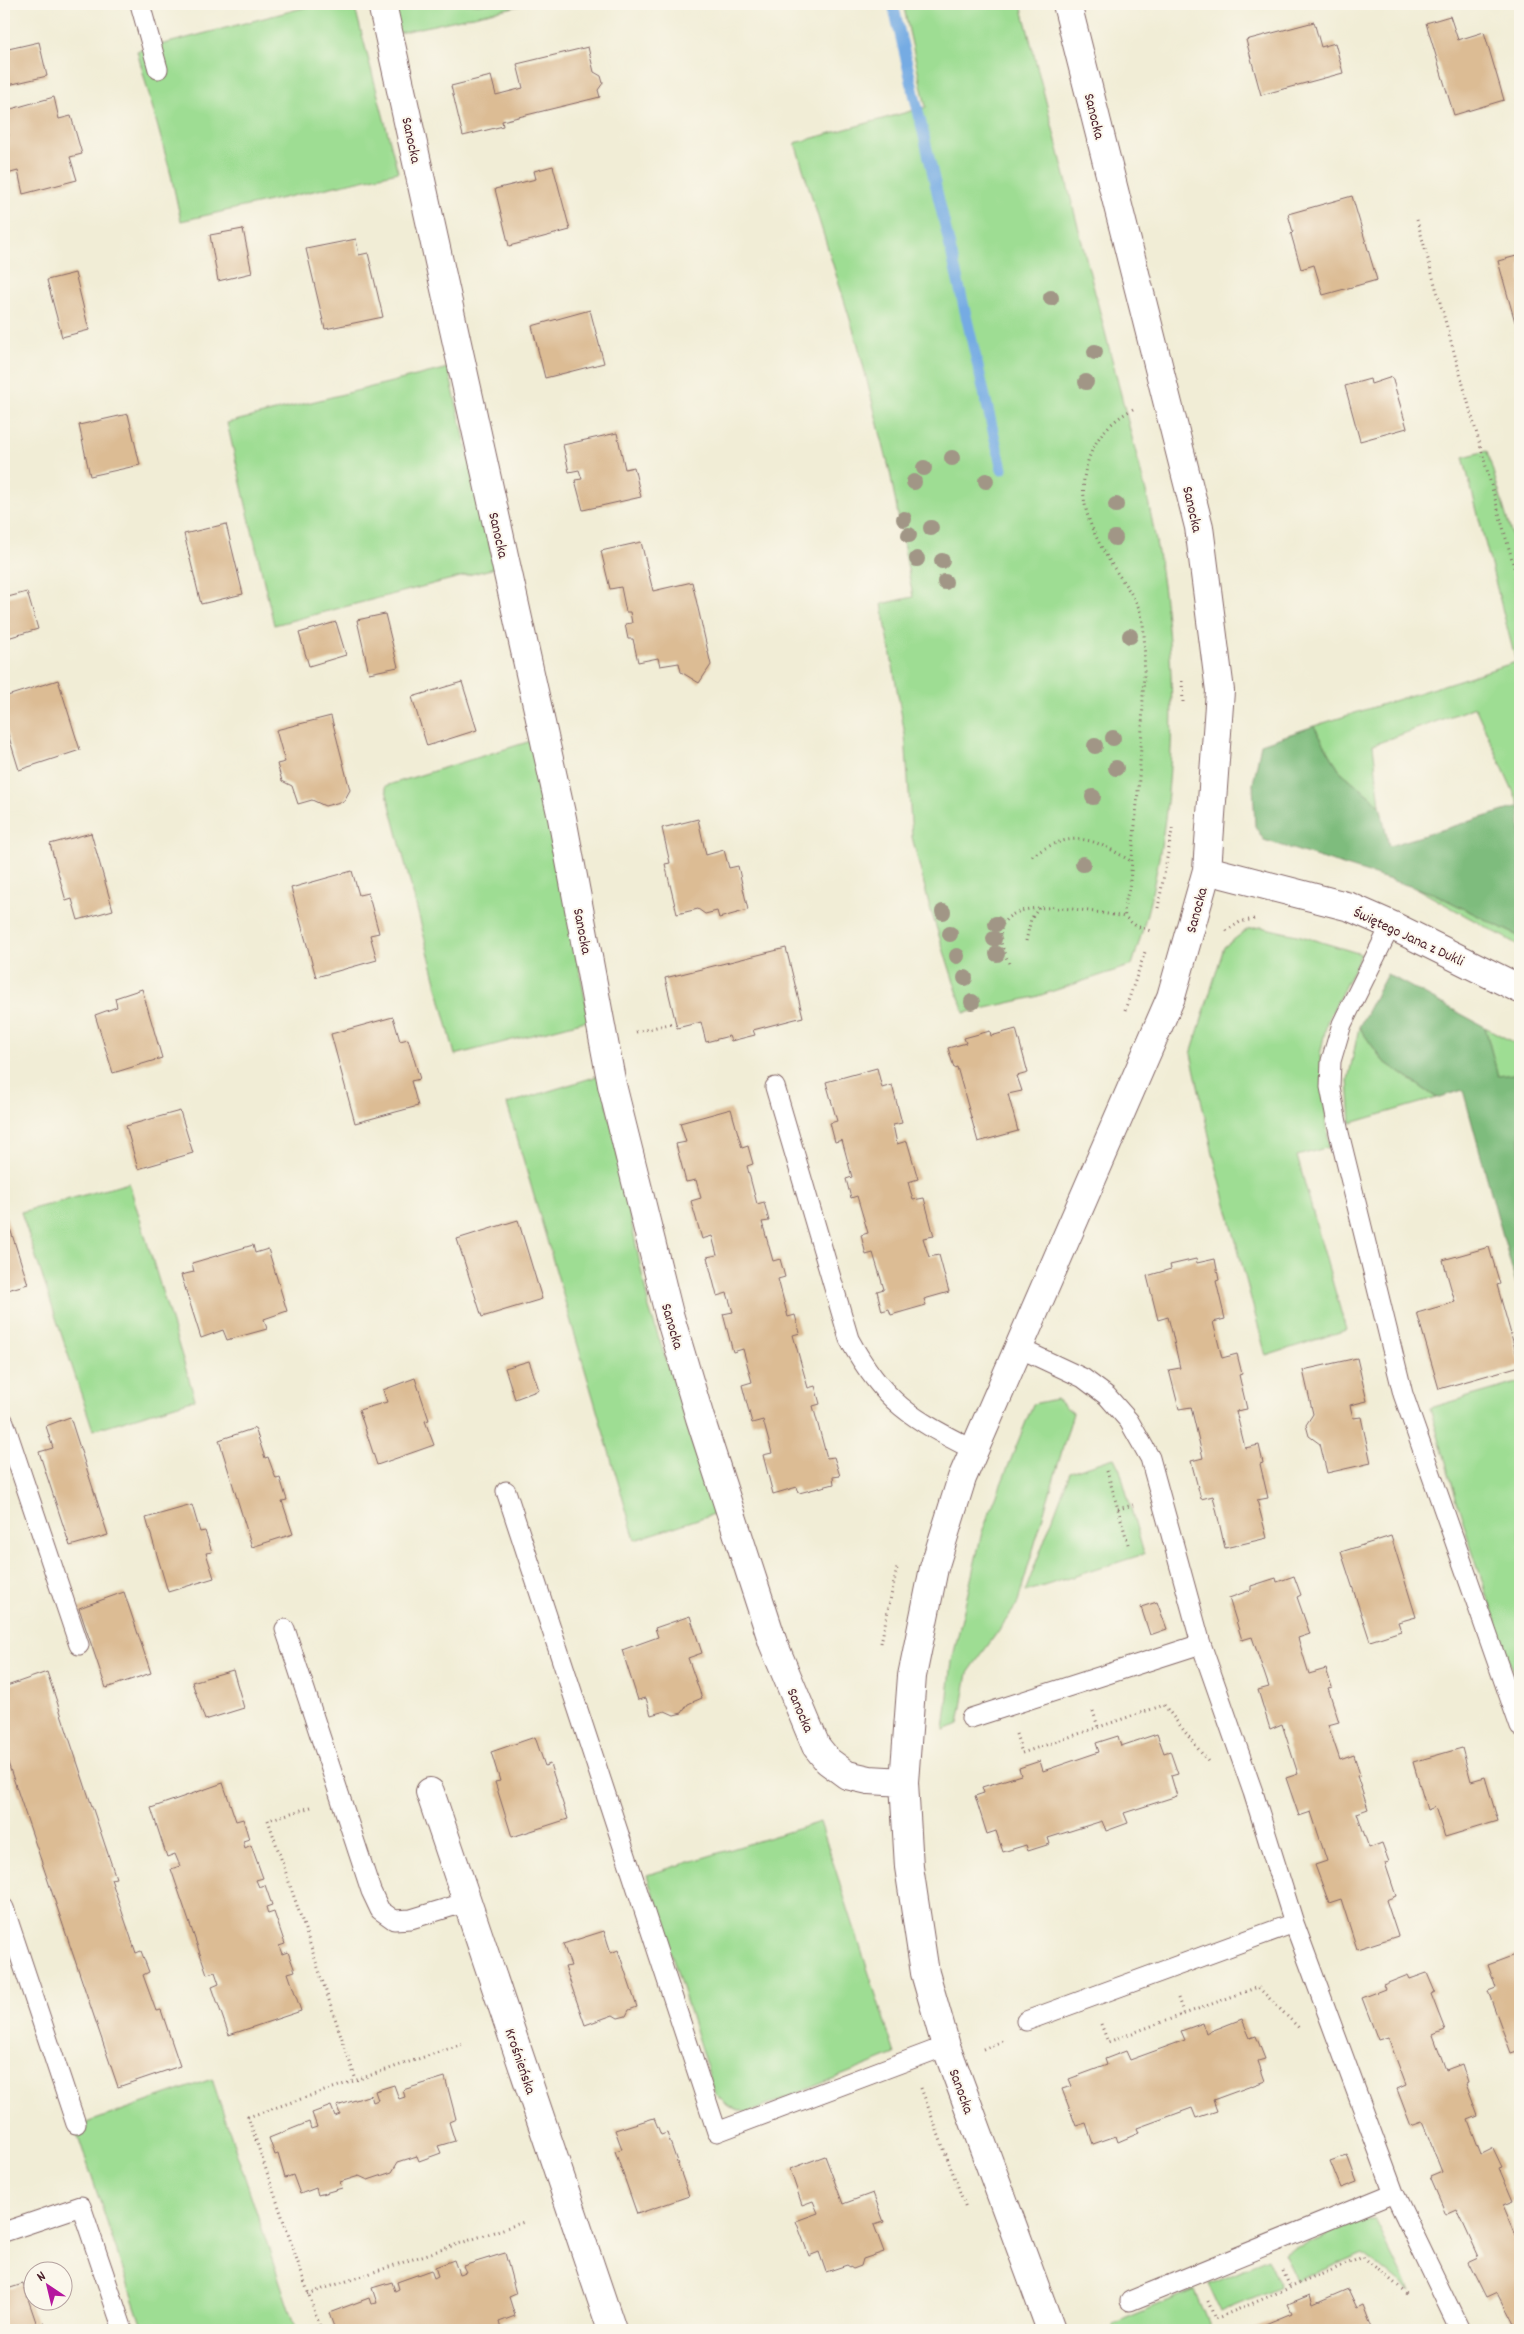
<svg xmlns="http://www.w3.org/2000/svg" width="1524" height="2334" viewBox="0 0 1524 2334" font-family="Dekko,sans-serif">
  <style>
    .green { fill: #9edd93; stroke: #747e5f }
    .forest { fill: #7ebc7d; stroke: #646e54 }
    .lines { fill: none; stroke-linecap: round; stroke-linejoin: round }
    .stream { stroke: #75abe3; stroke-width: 11 }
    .building { fill: #dcbc94 }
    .lane-casing { stroke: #846767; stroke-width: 21 }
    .street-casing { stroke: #846767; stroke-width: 30 }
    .path { stroke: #846767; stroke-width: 3; stroke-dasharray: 1 4; stroke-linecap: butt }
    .lane { stroke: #fff; stroke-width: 19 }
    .street { stroke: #fff; stroke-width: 28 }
    .tree { fill: #a19686 }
    .labels { text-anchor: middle; stroke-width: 4; stroke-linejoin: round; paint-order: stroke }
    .street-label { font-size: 15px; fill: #4a1f2b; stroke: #fbf7ec }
  </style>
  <rect width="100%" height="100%" fill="#fbf7ec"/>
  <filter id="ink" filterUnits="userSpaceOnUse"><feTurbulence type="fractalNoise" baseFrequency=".02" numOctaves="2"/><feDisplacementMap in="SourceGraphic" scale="10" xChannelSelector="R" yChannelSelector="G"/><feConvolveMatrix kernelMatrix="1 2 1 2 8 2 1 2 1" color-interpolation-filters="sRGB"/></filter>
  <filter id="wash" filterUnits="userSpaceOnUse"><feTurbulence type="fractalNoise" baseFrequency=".0096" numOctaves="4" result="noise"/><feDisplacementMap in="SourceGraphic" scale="20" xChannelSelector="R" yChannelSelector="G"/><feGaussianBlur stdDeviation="1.12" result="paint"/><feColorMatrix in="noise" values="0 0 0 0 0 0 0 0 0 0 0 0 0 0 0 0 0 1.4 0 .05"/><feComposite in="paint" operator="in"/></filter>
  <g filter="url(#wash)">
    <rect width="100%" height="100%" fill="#f1edd6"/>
    <path class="green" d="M318,4H354L398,172L181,221L171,175L137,51Z
      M386,4H527L394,34Z
      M903,4H1021L1146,492C1182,651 1183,809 1132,965L1035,997L964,1013L930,908L912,837L905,735L882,604L913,597L890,472L858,345L795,143L926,107Z
      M448,368L495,568L274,625L227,423Z
      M1487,451L1520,563V806L1475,707L1373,745L1380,805L1339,770L1314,726L1516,662L1463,457Z
      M531,741L561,870L589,1020L455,1055L385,786Z
      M1414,887L1435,894L1520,937V946Z
      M1261,927L1301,936L1361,954L1327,1022L1320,1055L1329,1147L1297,1156L1346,1330L1266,1356L1214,1158L1191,1054L1224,947L1248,929Z
      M1359,1027L1383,1061L1437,1098L1351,1123L1348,1080Z
      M1485,1027L1520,1046V1073L1498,1077Z
      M601,1075L649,1308L716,1513L635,1540L507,1104Z
      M129,1183L195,1399L93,1430L21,1212Z
      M1520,1382V1687L1518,1688L1466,1532L1430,1408Z
      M1056,1399L1073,1413L1017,1605L968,1673L959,1724L944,1730L952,1661L982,1532L1033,1404Z
      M1114,1458L1120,1470L1144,1554L1025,1592L1070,1472Z
      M820,1822L895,2054L748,2113L728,2106L715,2094L647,1875Z
      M212,2079L296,2330H143L75,2127Z
      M1362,2220H1375L1410,2291L1364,2253L1296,2281L1283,2253Z
      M1268,2259L1281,2287L1221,2312L1208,2284Z
      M1194,2290L1211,2330H1115L1112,2324Z"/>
    <path class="forest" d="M1314,726L1339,770L1380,805L1389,846L1520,806V937L1435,894L1264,840L1255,826L1253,784L1261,744Z
      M1387,974L1485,1027L1498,1076L1520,1073V1298L1463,1090L1437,1098L1383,1061L1359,1027Z"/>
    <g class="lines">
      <path class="stream" d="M893,4L1002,469"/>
    </g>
    <g id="blocks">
      <path class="building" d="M1450,16L1458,40L1484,32L1504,100L1454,115L1426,23Z
        M1314,22L1321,47L1335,43L1343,73L1261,95L1246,40Z
        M39,42L47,76L4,86V50Z
        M588,47L594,72L601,76L603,83L598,90L600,97L502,121L503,126L463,136L451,86L491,76L496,95L523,88L517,64Z
        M54,97L59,119L71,116L82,154L70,157L77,180L23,194L18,171L7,174L4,163V137L9,136L4,111Z
        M553,166L570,230L509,246L495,189L536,179L534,171Z
        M1352,196L1377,280L1323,295L1314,265L1301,269L1291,234L1293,232L1288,214Z
        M243,229L252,273L218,281L210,235Z
        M356,239L359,255L368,253L383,317L325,329L306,249Z
        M1520,255V320L1515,322L1498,261Z
        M75,273L89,330L62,337L47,280Z
        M590,310L604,363L545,378L532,326Z
        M1392,377L1407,428L1360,441L1345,386L1370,379L1371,384Z
        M128,414L140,465L90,476L79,425Z
        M617,433L625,469L634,467L641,497L583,510L575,480L582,479L579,470L569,472L563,445Z
        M226,524L243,594L201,604L184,534Z
        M641,542L653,591L692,582L711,665L699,683L681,672L679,663L660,666L658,658L638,662L633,639H628L625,624L632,623L630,612H626L621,587L610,589L601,551Z
        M27,592L38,629L4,639V598Z
        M385,614L398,667L369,673L357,620Z
        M336,622L346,655L309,666L299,633Z
        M58,680L80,750L19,770L4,721V697Z
        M462,682L477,730L427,746L412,697Z
        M331,716L350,790L344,801L325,806L312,800L298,804L292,786L282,781L277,764L285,762L276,730Z
        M698,819L706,855L724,850L729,868L738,866L748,910L719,918L717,911L705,914L698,909L677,914L665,864L670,863L662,828Z
        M91,833L113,910L78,920L72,899L66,901L50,844Z
        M352,871L359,895L368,893L379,933L370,935L377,960L316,977L291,888Z
        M786,948L803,1017L753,1030L755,1035L731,1041L729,1036L706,1042L701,1022L677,1028L665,978Z
        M142,989L162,1058L113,1073L95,1015L117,1007L115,998Z
        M393,1017L400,1041L408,1039L420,1079L411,1081L418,1106L355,1123L331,1034Z
        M1016,1029L1028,1073L1017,1076L1022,1091L1008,1094L1018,1131L978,1142L957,1067L954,1068L948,1048L966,1043L964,1038L990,1031L991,1036Z
        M877,1068L882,1088L892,1085L902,1123L893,1125L897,1144L907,1141L918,1179L908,1182L913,1200L924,1198L934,1236L923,1238L929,1257L939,1255L949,1292L924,1299L926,1305L891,1315L889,1309L882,1311L877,1291L884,1289L873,1253L866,1255L861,1235L868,1233L857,1196L851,1198L846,1179L852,1177L842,1140L835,1142L830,1123L837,1121L826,1082Z
        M731,1109L742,1148L748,1146L753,1164L747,1166L757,1204L764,1202L769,1221L762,1222L773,1261L780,1259L785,1277L778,1279L788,1317L795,1315L800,1333L793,1335L808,1388L815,1386L820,1404L813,1406L827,1458L834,1457L840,1476L833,1477L834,1484L799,1493L797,1487L773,1494L763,1455L772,1453L763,1420L752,1423L742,1385L752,1382L743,1349L733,1352L723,1314L733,1312L727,1293L717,1296L707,1257L717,1255L712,1236L702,1239L691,1201L701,1198L696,1180L686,1182L676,1144L686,1142L680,1123Z
        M180,1111L193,1153L138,1169L126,1126Z
        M6,1216L28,1284L4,1291V1217Z
        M518,1220L542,1299L482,1317L457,1239Z
        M253,1245L255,1253L268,1249L287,1311L264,1319L267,1329L227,1340L223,1330L201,1338L181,1275L194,1272L192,1263Z
        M1489,1247L1500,1284L1497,1285L1520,1366L1439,1389L1417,1313L1455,1302L1443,1260Z
        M1196,1259L1197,1263L1215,1259L1219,1280L1216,1281L1225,1319L1213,1322L1222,1358L1237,1354L1242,1374L1239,1375L1247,1409L1236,1411L1245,1448L1259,1445L1263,1463L1260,1464L1268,1498L1257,1500L1267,1538L1225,1548L1213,1496L1201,1499L1191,1461L1203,1458L1191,1407L1179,1409L1169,1370L1180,1368L1172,1332L1168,1317L1158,1320L1147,1276L1171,1269L1170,1265Z
        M1357,1358L1367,1401L1350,1405L1353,1418L1361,1417L1371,1463L1327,1473L1320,1444L1309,1436L1306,1425L1313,1414L1303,1370Z
        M529,1361L539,1390L515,1399L505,1368Z
        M415,1378L429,1420L425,1421L434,1445L377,1465L359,1410L387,1402L383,1390Z
        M70,1417L108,1535L70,1546L39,1452L53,1448L46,1426Z
        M255,1428L265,1458L268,1457L276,1479L280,1478L287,1500L282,1501L293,1534L252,1547L219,1440Z
        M192,1505L200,1532L205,1531L212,1552L206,1553L214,1578L168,1592L146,1518Z
        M1391,1536L1416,1617L1398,1622L1401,1631L1370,1641L1341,1552Z
        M1294,1576L1301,1595L1297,1597L1310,1634L1298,1638L1309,1674L1326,1669L1332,1687L1328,1688L1339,1722L1328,1725L1340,1760L1354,1755L1360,1775L1357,1776L1368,1809L1357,1813L1369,1848L1382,1843L1389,1862L1385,1863L1396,1896L1386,1900L1398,1936L1357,1949L1341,1899L1329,1903L1315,1865L1327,1861L1311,1812L1299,1816L1286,1778L1298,1774L1282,1724L1270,1729L1258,1690L1269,1687L1252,1637L1242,1640L1229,1598L1251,1590V1586L1276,1578L1277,1582Z
        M124,1592L151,1673L106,1688L79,1608Z
        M1157,1602L1167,1629L1150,1635L1141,1607Z
        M690,1616L702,1653L688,1658L702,1698L688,1704L682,1713L674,1715L665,1711L651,1715L646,1698L638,1700L622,1650L658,1637L655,1628Z
        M233,1670L244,1708L205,1720L192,1682Z
        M47,1672L116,1878L111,1879L136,1953L141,1951L149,1972L143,1975L156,2011L161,2010L180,2066L118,2087L4,1751V1687Z
        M1157,1734L1164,1753L1170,1751L1178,1774L1171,1776L1177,1796L1124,1813L1128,1823L1106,1831L1102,1821L1048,1838L1050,1844L1028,1851L1026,1845L1003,1852L996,1831L987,1834L975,1796L984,1793L982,1787L1021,1775L1019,1768L1040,1761L1043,1771L1099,1752L1096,1743L1118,1736L1121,1746Z
        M535,1737L545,1766L550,1764L568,1819L512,1837L495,1782L500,1781L491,1752Z
        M1462,1748L1471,1781L1485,1777L1498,1821L1445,1837L1435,1807L1427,1810L1413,1762Z
        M223,1783L236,1821L243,1819L249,1839L243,1841L245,1848L251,1845L263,1878L256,1880L259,1887L265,1885L272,1905L266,1907L268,1914L274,1912L285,1944L279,1946L282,1954L288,1952L295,1971L288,1973L301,2011L229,2035L212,1987L219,1984L215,1972L207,1974L171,1869L180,1866L175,1854L167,1857L151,1808Z
        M604,1931L611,1953L618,1950L637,2007L629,2010L626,2016L618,2018L613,2015L585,2025L565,1967L571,1966L563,1944Z
        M1520,1953V2050L1511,2053L1488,1991L1496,1988L1488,1965Z
        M1427,1973L1435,1992L1431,1994L1445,2030L1433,2035L1446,2070L1462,2064L1468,2083L1466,2084L1478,2116L1468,2120L1481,2154L1493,2148L1502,2167L1499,2168L1513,2201L1503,2205L1517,2238L1520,2236V2330H1516L1497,2293L1486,2298L1468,2262L1479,2257L1457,2209L1446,2214L1430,2177L1442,2172L1428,2136L1422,2122L1411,2126L1397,2089L1406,2085L1388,2037L1378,2040L1362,1998L1385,1989L1383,1985L1408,1975L1410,1979Z
        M1242,2019L1250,2038L1256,2036L1265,2059L1258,2061L1265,2081L1213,2100L1217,2111L1196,2118L1192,2108L1137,2128L1139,2133L1118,2142L1116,2136L1093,2144L1086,2123L1076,2126L1062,2089L1072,2086L1069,2079L1107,2065L1105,2059L1126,2051L1130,2060L1185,2040L1181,2031L1203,2023L1206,2033Z
        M445,2077L456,2119L449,2122L455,2141L438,2146L441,2153L419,2161L417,2156L398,2162L392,2172L368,2180L359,2176L340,2182L342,2188L318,2195L316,2188L300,2194L293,2175L285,2178L278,2154L275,2155L269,2138L309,2122L311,2129L317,2127L312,2113L331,2106L335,2116L340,2114L337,2106L371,2095L373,2102L378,2100L375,2091L394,2085L399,2099L405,2097L403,2090Z
        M654,2118L661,2135L667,2133L689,2196L637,2214L615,2151L622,2149L615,2130Z
        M1347,2155L1357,2182L1341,2188L1330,2161Z
        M825,2156L843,2204L873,2193L884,2222L874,2225L884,2252L863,2259L861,2266L853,2269L847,2265L826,2272L819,2252L809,2256L796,2221L818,2213L813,2201L802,2205L790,2169Z
        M505,2253L516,2294L509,2297L515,2316L499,2322L501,2329L335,2330L329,2313L369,2298L371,2304L377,2303L372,2288L392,2282L395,2291L399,2289L397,2282L431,2270L434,2278L438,2276L435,2267L454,2260L459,2274L466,2272L463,2266Z
        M23,2284L37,2325L44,2323L47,2330H4V2290Z
        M1348,2289L1357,2308L1363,2305L1372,2328L1367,2330H1251L1292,2313L1288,2304L1310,2295L1313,2304Z"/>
    </g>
  </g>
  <g filter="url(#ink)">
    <use href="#blocks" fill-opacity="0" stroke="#846767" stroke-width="1"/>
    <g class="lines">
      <g class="lane-casing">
        <path id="lane" d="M140,4L158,69
          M1391,925L1342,1024L1331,1061L1330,1087L1339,1133L1403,1394L1520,1727
          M775,1087L849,1339C883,1402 912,1419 974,1450
          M1019,1348L1083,1378L1107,1396L1129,1421L1150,1458L1201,1644L1253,1792L1294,1923L1394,2193L1460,2330
          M4,1422L79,1645
          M506,1491L717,2132L946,2046
          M285,1629L371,1891L380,1910L394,1920L411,1919L467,1902
          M971,1718L1201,1644
          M4,1908L76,2124
          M1026,2021L1294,1923
          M4,2232L81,2206L123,2330
          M1130,2301L1394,2193"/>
      </g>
      <g class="street-casing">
        <path id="street" d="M382,4L562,818L612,1085L669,1314L700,1418L773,1643L816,1746L828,1761L847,1775L869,1780L904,1782
          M1207,870L1350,907L1391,925L1520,989
          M430,1792L612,2330
          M1051,2330L946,2046L925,1973L909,1867L904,1782L912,1676L934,1568L962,1478L1171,997L1207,870L1220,691L1199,527L1067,4"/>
      </g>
      <path class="path" d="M1417,220L1520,588
        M1133,409C1111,421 1096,436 1088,461C1073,505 1098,544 1122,580C1131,593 1141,607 1143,624C1146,647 1144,672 1143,695C1142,746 1138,796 1133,846C1132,860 1131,874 1129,888C1127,898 1123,906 1125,917L1136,926L1151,931
        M1182,681L1183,702
        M1032,856C1073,829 1092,837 1132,862
        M1158,908L1173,825
        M1226,931L1240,922L1254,919
        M1026,941L1031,919L1039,908
        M1009,963C968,884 1087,911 1125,917
        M1125,1010L1145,952
        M636,1032L673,1023
        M1107,1471L1129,1547
        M1118,1509L1133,1505
        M881,1643L897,1568
        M1093,1711L1098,1727
        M1016,1734L1022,1753L1164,1705L1210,1764
        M311,1807L268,1820L356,2080
        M1178,1998L1184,2015
        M1101,2024L1108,2042L1258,1987L1300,2029
        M983,2049L1003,2041
        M921,2088L966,2208
        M1283,2271L1290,2287
        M308,2294L524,2222
        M1208,2301L1215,2319L1363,2257L1409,2295
        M321,2330L248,2117L465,2043"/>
      <use href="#lane" class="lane"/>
      <use href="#street" class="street"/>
    </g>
    <g class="tree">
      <circle cx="1051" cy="298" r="8"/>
      <circle cx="1095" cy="352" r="8"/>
      <circle cx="1086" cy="382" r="8"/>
      <circle cx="952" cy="458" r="8"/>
      <circle cx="924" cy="468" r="8"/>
      <circle cx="986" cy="481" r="8"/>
      <circle cx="914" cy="482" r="8"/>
      <circle cx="1116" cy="505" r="8"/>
      <circle cx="904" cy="519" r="8"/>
      <circle cx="931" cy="528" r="8"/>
      <circle cx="909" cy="535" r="8"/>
      <circle cx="1115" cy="538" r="8"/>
      <circle cx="917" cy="559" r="8"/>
      <circle cx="942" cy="561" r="8"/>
      <circle cx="945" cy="582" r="8"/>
      <circle cx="1130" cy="636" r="8"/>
      <circle cx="1113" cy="738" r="8"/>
      <circle cx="1095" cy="746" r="8"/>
      <circle cx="1116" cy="768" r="8"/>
      <circle cx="1093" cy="797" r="8"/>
      <circle cx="1083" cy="864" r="8"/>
      <circle cx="943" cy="912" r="8"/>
      <circle cx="996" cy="924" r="8"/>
      <circle cx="950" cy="934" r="8"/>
      <circle cx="994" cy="939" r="8"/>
      <circle cx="997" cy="954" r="8"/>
      <circle cx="957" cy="956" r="8"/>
      <circle cx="965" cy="978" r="8"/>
      <circle cx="972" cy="1002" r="8"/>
    </g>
  </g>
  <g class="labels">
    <g class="street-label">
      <text transform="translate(1095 116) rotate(76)" y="5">Sanocka</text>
      <text transform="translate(412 140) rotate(78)" y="5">Sanocka</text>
      <text transform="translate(1193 509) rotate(77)" y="5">Sanocka</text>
      <text transform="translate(499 535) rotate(77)" y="5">Sanocka</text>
      <text transform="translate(1196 910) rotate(-75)" y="5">Sanocka</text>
      <text transform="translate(583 931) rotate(79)" y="5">Sanocka</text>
      <text transform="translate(1409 936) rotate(25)" y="5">Świętego Jana z Dukli</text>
      <text transform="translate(673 1326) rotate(74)" y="5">Sanocka</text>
      <text transform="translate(801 1710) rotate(67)" y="5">Sanocka</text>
      <text transform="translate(521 2061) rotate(71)" y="5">Krośnieńska</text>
      <text transform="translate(962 2091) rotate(70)" y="5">Sanocka</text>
    </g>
  </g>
  <rect width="1524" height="2334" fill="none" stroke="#fbf7ec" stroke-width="20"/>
  <g transform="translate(48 2286) rotate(325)"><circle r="24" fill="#fbf7ec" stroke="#b4a19f"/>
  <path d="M0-4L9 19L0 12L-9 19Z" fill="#b5179e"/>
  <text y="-8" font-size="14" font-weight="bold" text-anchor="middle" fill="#4a1f2b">N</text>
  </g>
</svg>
